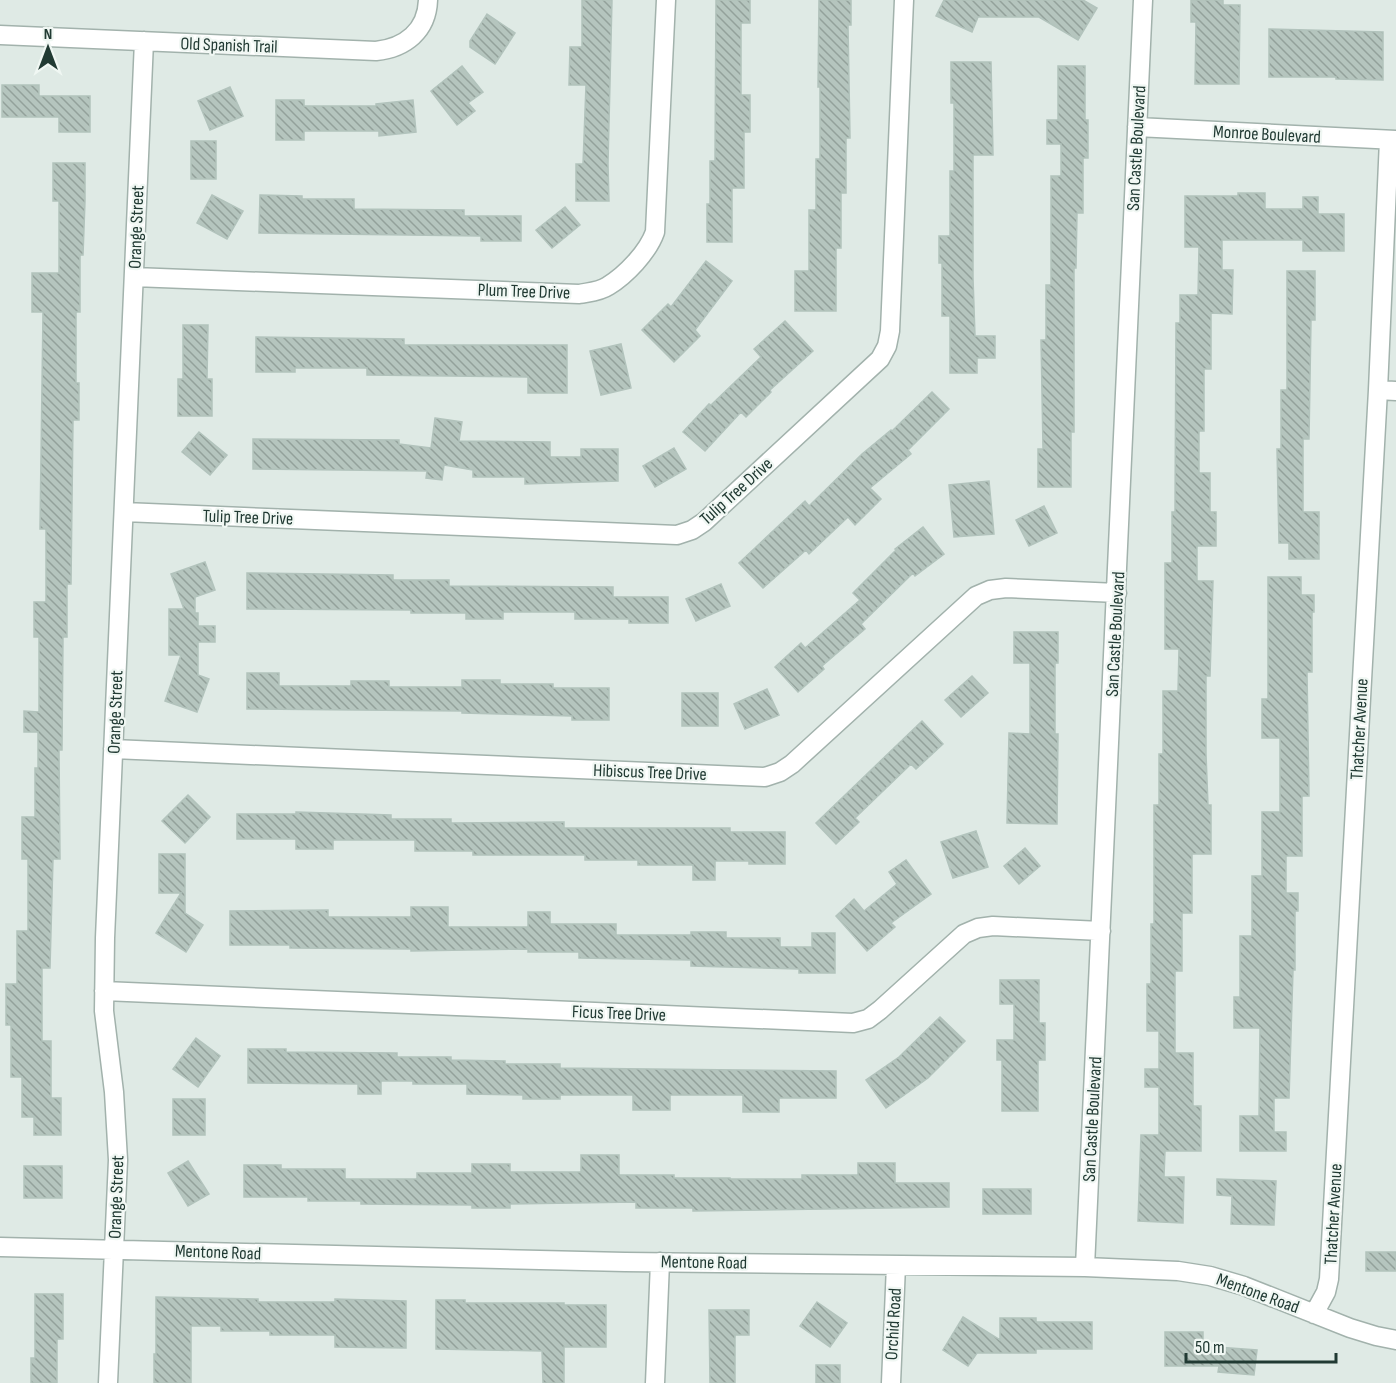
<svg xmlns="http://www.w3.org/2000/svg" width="1396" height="1383" viewBox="0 0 1396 1383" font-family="'Sofia Sans Condensed',sans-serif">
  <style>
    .building { fill: url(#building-back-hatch); stroke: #b2c3bc; stroke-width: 1.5 }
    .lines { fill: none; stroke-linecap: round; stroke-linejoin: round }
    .minor-casing { stroke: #a2b2ac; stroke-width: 21 }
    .minor { stroke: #fff; stroke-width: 18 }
    .labels { text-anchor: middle; stroke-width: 4.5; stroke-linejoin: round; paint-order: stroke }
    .street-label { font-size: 18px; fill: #213a33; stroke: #f0f7f3 }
  </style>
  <defs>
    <pattern id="building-back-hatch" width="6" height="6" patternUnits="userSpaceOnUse" patternTransform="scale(1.5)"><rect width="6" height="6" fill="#b5c5be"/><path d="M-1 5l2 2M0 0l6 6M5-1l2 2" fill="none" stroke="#93a19b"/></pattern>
  </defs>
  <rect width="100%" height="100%" fill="#dfeae5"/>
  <path class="building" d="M582,0H612L608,164L609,201H576V164H583L586,85H569L570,47H582Z
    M716,0H750V23H741V95H750V132H744V188H732V242H707V204H710V161H715Z
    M819,0H851V25H848L850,138H846V193H841V248H836V311H795V271H809V210H816V159H820V87H818Z
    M944,0H1083L1097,8L1078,40L1039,17H978L972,32L936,16Z
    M1191,0H1223V5H1240L1239,84H1195L1196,22H1191Z
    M487,14L515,33L495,64L470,47V41Z
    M1269,29L1383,32V80L1336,79V77H1269Z
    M951,62H991L993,155H973V278L975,336H995V358H977V373H950V316H942V263H939V236H950V171H954V103H951Z
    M462,66L483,92L468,103L475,111L457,125L431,91Z
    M1058,66H1085V120H1088V158H1083V213H1077L1076,268H1074V432H1071V487H1038V449H1043L1041,340H1046V285H1051V176H1061V144H1047V120H1058Z
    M2,85H39V96H90V132H59V117H2Z
    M230,87L243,116L210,130L198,101Z
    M276,100H304V106H376V104L413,100L416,132L379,136V131H304V140H276Z
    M191,141H216V179H191Z
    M53,163H85V201L83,255H80V312H76V383H79V420H73L71,584H67V637H63L62,750H59L60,859H53L50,968H42V1041H51V1098H61V1135H34V1117H22V1077H11V1025H6V984H17V931H28V859H22V817H35V768H38V732H24V711L39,712V637H34V602H46V529H40L43,312H32V273H59V201H53Z
    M1238,193H1265V209H1303V197H1318V214H1344V251H1303V240H1222V270H1233L1232,314L1211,313V369H1204V431H1199V473H1210V512H1216V546H1197V581H1213L1210,676H1206V754L1208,805H1211V854H1192V913H1182V971H1175V1053H1193V1106H1201V1151H1165L1164,1177H1184L1183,1223L1138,1221L1141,1135H1159V1087H1145V1069H1159V1031H1147V984H1151V924H1154V805H1159V754H1163V691H1178L1179,649H1165V563H1172V512H1175L1176,323H1180V295H1198L1199,247H1185V196H1238Z
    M212,195L243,211L227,239L197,223Z
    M260,195L302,196V199H354V209L464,210V216H521V241H481V236L259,233Z
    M565,207L580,225L552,248L536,230Z
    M706,261L732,281L695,330L700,336L674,362L642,330L668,304L671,307Z
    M1287,271H1315V320H1311L1309,439H1303V512H1319V559H1289V543H1279L1277,449H1281V390H1287Z
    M785,321L813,351L770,390L771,392L746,417L741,412L705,451L683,432L709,404L711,405L761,357L754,349Z
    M183,325H208L207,379H212V416H178V379H183Z
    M256,337L404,339V345H567V393H528V377L367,375V368H295V372H256Z
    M621,344L631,388L601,395L590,351Z
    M932,392L949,409L908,450L911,454L870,488L881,499L855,525L848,517L809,554L806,550L763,588L739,563L805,501L809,506L862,454L891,430L892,431Z
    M435,418L462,422L459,441L550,442V457H581V449H618V481L525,484V477H473V470L444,465L442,480L426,478L427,471L253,469V439L399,440V444L431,448Z
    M199,432L227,455L210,475L182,452Z
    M674,448L686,469L655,487L643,466Z
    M989,481L994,534L954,537L949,485Z
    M1044,506L1057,533L1029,546L1016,520Z
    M923,527L944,554L915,576L913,573L861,624L865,629L822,666L824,669L798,692L775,667L801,643L805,648L860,600L853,593L896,550L895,549Z
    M205,562L215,590L195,597V613H198V626H215V642H198V675L209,679L197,712L165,701L181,655H169V609H184L171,574Z
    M247,573L393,575V580H449V586L613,587V597H668V623H629V619H575V612H503V619H466V613H411V610L247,609Z
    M1268,577H1301V595H1314V612H1312V672H1307L1309,796H1302V856H1286V893H1298V911H1295V970H1293L1289,1098H1274V1132H1286V1151H1240V1116H1259L1260,1028H1234V997H1240V936H1252V876H1262V812H1280V738H1262V699H1268Z
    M721,584L730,606L696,621L686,599Z
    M1014,632H1058V663H1055V734H1058L1057,824L1007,823L1009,733L1030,734V663H1014Z
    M247,673H279V686H351V681H389V687H462V680H500V684H553V688H609V720H572V716L462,713V711L247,709Z
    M972,676L988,693L961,717L945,700Z
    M767,689L779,715L745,729L734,704Z
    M682,693H718V726H682Z
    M922,721L943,744L916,769L911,764L855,818L859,822L836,844L816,823Z
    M188,795L210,817L185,843L162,821Z
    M296,812L391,815V819H451V823L564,822V828H730V832H785V864H749V861H715V880H693V865H638V860H585V855H473V851H415V840H333V849H296V839H237V814H296Z
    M976,831L988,867L953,878L941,842Z
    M1025,848L1040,866L1019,884L1004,866Z
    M159,854H185V913L203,925L186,952L156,933L181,893H159Z
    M906,860L931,894L891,923L895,927L867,951L836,916L854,899L864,911L897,884L889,872Z
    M411,907H448V927H528V912H550V924H616V935H691V932H726V938H780V947H812V933H835V973H799V969L691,966V960L579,958V952H528V949L411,951V949L290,948V945H230V911L328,910V917H411Z
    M1000,980H1039V1023H1045V1060H1038V1111H1002V1060H997V1040H1014V1004H1000Z
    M940,1017L965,1041L928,1078L886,1108L866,1080L899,1057Z
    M196,1038L220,1056L198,1087L173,1069Z
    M248,1049H286V1052L397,1053V1057H451V1060L505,1061V1064H560V1068L836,1071V1098H779V1112H743V1095H670V1110H633V1095H560V1099H523V1095L467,1094V1084H413V1081H381V1094H358V1084L248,1083Z
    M173,1099H205V1135H173Z
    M581,1155H619V1175H674V1178H730V1179H802V1175H858V1163H895V1183H949V1207L693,1211V1208H636V1202L510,1204V1208H472V1205L361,1204V1201H308V1197H244V1165H281V1169H345V1179H417V1173H472V1164H510V1172H581Z
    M188,1161L209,1194L188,1206L168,1173Z
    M24,1166H62V1198H24Z
    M1217,1179L1276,1181L1274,1225L1231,1224L1232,1196L1217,1195Z
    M983,1189H1031V1214H983Z
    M1366,1252H1396V1271H1366Z
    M35,1294H63V1339H57V1383H31V1358H35Z
    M156,1297L258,1299V1302H335V1299L406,1301V1348L335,1347V1335H270V1331H221V1326H191V1383H154V1354H156Z
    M436,1300H465V1303H564V1305H606V1347H564V1383H543L542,1351L436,1349Z
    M817,1302L847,1323L830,1347L800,1326Z
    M709,1310H749V1335H735V1383H710Z
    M963,1317L1000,1340V1318H1036V1322H1092V1349H1036V1353H977L968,1366L943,1350Z
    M1165,1332H1203V1346L1257,1350L1254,1375L1218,1372L1219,1366H1165Z
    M816,1365H840V1383H816Z"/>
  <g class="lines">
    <g class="minor-casing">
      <path id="minor" d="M0,35L376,51C405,48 427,31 428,0
        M1137,127L1396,140
        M134,277L579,294C589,292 599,292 608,286C626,275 648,252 655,232L666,0
        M1378,390L1396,391
        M124,512L677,535L692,530L704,522L880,359L887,346L890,331L904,0
        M113,749L765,777L780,772L792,764L976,596L990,590L1006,588L1117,593
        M104,991L853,1023L868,1019L880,1010L964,934L978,928L993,926L1101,931
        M0,1247L625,1262L1085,1267L1178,1271L1210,1276L1244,1286L1350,1328L1376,1336L1396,1340
        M1085,1267L1143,0
        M1314,1314L1326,1292L1329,1279L1378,390L1389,140
        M108,1383L118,1160L114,1092L104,1011L105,938L144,41
        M655,1383L660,1262
        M891,1383L896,1265"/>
    </g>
    <use href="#minor" class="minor"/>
  </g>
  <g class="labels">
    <g class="street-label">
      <text transform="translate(229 45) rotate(2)" y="6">Old Spanish Trail</text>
      <text transform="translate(1267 134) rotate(3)" y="6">Monroe Boulevard</text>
      <text transform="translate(1136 148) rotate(-87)" y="6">San Castle Boulevard</text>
      <text transform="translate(136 227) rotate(-88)" y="6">Orange Street</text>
      <text transform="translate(524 291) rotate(2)" y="6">Plum Tree Drive</text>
      <text transform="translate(736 491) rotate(-42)" y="6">Tulip Tree Drive</text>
      <text transform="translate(248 517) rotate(2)" y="6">Tulip Tree Drive</text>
      <text transform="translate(1115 634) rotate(-87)" y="6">San Castle Boulevard</text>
      <text transform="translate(115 712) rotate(-88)" y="6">Orange Street</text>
      <text transform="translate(1359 729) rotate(-87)" y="6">Thatcher Avenue</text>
      <text transform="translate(650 772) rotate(2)" y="6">Hibiscus Tree Drive</text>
      <text transform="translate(619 1013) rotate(2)" y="6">Ficus Tree Drive</text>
      <text transform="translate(1092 1119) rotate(-87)" y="6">San Castle Boulevard</text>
      <text transform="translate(116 1197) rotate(-88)" y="6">Orange Street</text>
      <text transform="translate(1333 1214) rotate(-87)" y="6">Thatcher Avenue</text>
      <text transform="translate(218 1252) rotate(2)" y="6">Mentone Road</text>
      <text transform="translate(704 1262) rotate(1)" y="6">Mentone Road</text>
      <text transform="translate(1258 1293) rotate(20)" y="6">Mentone Road</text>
      <text transform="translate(893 1324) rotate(-87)" y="6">Orchid Road</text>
    </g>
  </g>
  <g transform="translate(48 48)" stroke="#f0f7f3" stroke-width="4.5" paint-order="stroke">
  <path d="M0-4.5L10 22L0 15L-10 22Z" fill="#213a33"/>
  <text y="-9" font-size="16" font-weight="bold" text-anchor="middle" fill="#213a33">N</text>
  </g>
  <path d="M1186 1353v9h150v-9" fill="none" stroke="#213a33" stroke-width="3"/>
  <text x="1195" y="1353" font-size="18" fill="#213a33" stroke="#f0f7f3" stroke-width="4.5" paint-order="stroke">50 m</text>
</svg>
